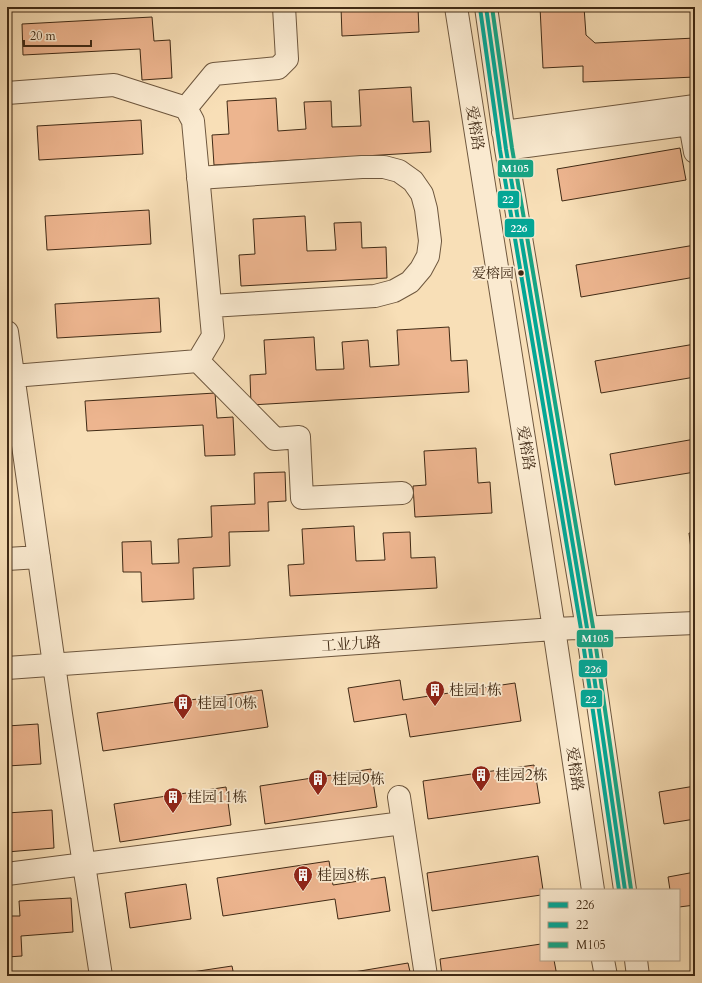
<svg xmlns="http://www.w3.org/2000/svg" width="702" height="983" viewBox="0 0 702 983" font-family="Cardo,'Noto Serif SC',serif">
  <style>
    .building { fill: #edb58f; stroke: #402a15 }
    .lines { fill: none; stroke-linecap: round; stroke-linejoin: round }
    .minor-casing { stroke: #6e573e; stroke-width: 24 }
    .minor { stroke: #faead0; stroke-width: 22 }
    .bus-1-casing { stroke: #faead0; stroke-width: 7 }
    .bus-2-casing { stroke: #faead0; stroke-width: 7 }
    .bus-3-casing { stroke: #faead0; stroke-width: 7 }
    .bus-1 { stroke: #04a695; stroke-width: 4 }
    .bus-2 { stroke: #04a695; stroke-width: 4 }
    .bus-3 { stroke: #16a484; stroke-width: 4 }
    .bus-dot { fill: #402a15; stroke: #faead0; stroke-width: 1.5 }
    .labels { text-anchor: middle; stroke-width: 3.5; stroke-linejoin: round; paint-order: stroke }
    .bus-label { font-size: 14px; fill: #402a15; stroke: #faead0; text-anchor: end }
    .street-label { font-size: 15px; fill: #402a15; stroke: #faead0 }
    .poi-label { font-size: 15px; fill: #402a15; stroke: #faead0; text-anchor: start }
    .line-badge { stroke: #faead0; stroke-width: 1.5 }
    .badge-label { font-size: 11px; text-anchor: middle; font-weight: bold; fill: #fff }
  </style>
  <rect width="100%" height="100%" fill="#f8dfb7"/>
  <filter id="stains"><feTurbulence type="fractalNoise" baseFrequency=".005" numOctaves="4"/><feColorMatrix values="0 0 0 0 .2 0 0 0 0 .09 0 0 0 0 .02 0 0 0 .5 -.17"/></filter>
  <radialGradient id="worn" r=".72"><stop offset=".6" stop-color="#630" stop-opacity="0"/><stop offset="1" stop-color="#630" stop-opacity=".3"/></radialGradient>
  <path class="building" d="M341,7H418L419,32L342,36Z
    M540,7H584L586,35L595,43L695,38V77L583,82V66L543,68Z
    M152,17L154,41L170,40L172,78L142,80L140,49L23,55L22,24Z
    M411,87L413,122L429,121L431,152L214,165L212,135L229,134L227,101L276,98L278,131L306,129L304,102L331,101L332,127L361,126L359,90Z
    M141,120L143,154L39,160L37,126Z
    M680,148L686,180L562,201L557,169Z
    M149,210L151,244L47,250L45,216Z
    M305,216L307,251L336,250L334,223L361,222L362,248L386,247L387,278L241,286L239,255L255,254L253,219Z
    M695,245V277L581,297L576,265Z
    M159,298L161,332L57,338L55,304Z
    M449,327L451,361L467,360L469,392L251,405L250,375L266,374L264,340L314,337L316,370L344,369L342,342L368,340L370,367L399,365L397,330Z
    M695,344V377L601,393L595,361Z
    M215,393L217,418L233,417L235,455L205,456L203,425L87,431L85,401Z
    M695,439V472L615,485L610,454Z
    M476,448L478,483L490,482L492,513L415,517L413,486L426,485L424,451Z
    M285,472L286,501L268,502L269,531L229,532L230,566L193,568L194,599L142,602L141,572H123L122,542L151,541L152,564L179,563L178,539L212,537L211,506L255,504L254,473Z
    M354,526L356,561L385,560L383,533L410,532L411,558L435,557L437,588L290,596L288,565L304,564L302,529Z
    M689,533H695V565H693Z
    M400,680L403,700L515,683L521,721L410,737L406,714L354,722L348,688Z
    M262,690L268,727L103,751L97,713Z
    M38,724L41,764L7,766V726Z
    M534,765L540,803L428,819L423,781Z
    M371,769L377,807L265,824L260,786Z
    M695,786V819L664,824L659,792Z
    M226,787L231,825L120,842L114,804Z
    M52,810L54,848L7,852V813Z
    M538,856L543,890H541V895L432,911L427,873Z
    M329,861L333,885L385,877L390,911L338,919L335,899L223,916L217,878Z
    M695,872V905L679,907V890H670L668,877Z
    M186,884L191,919L130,928L125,893Z
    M71,898L73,932L21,936L22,956L7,957V916H20L19,901Z
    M541,944V960H554L557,976H442L440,959Z
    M408,963L411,976H354V972Z
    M232,966L234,976H172V975Z"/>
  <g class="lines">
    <g class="minor-casing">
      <path id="minor" d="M456,7L554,629L593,890
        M486,7L506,149L587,628L625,890
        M7,93L114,85L186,108L193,121L213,336L198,361
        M186,108L214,74L278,68L287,59L284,7
        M503,132L695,106
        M506,149L690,124L695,152
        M198,178L362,167H384L399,171L413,181L422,194L426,209L430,241L428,256L421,269L410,282L394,291L375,296L211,306
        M7,332L61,714L101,976
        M13,376L198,361L275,439L299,437L302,498L402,493
        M7,559L39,557
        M7,668L554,629L695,623
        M399,797L426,976
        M7,874L403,823
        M603,960L606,976
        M636,960L638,976"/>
    </g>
    <use href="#minor" class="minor"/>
    <g class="bus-1-casing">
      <path id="bus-1" d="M486,7L506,149L587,628L625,890"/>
    </g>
    <g class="bus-2-casing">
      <path id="bus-2" d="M480,8L500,150L581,629L619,890"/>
    </g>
    <g class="bus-3-casing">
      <path id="bus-3" d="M492,7L512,148L593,627L631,889"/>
    </g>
    <use href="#bus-1" class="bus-1"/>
    <use href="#bus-2" class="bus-2"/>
    <use href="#bus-3" class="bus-3"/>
  </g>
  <defs>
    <g id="building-pin" transform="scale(1)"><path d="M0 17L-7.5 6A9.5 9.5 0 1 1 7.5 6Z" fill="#8f2418" stroke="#faead0"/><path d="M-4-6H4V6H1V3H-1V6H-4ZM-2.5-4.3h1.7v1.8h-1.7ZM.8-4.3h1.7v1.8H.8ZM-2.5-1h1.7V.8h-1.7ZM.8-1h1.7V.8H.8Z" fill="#fff"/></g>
  </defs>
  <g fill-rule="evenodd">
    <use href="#building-pin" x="435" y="690"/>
    <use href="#building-pin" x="183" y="703"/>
    <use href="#building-pin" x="481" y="775"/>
    <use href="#building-pin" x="318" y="779"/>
    <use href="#building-pin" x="173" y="797"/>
    <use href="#building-pin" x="303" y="875"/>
  </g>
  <circle class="bus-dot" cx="521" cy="273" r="3.5"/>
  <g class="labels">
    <g class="bus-label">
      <text x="514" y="278">爱榕园</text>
    </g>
    <g class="street-label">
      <text transform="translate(475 128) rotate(81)" y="5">爱榕路</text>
      <text transform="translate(526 448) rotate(81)" y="5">爱榕路</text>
      <text transform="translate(351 644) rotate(-4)" y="5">工业九路</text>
      <text transform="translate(575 769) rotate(82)" y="5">爱榕路</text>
    </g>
    <g class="poi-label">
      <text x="449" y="695">桂园1栋</text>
      <text x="197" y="708">桂园10栋</text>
      <text x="495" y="780">桂园2栋</text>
      <text x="332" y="784">桂园9栋</text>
      <text x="187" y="802">桂园11栋</text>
      <text x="317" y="880">桂园8栋</text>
    </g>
  </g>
  <g class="line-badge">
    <rect x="497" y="159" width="37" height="19" rx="4" fill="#16a484"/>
    <rect x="497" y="190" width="23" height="19" rx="4" fill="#04a695"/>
    <rect x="504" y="218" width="31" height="20" rx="4" fill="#04a695"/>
    <rect x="576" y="629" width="38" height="19" rx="4" fill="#16a484"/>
    <rect x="578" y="659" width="30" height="19" rx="4" fill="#04a695"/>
    <rect x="580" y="689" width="23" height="19" rx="4" fill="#04a695"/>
  </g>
  <g class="badge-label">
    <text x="515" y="172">M105</text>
    <text x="508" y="203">22</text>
    <text x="519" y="232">226</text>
    <text x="595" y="642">M105</text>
    <text x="593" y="673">226</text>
    <text x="591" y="703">22</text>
  </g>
  <rect width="702" height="983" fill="none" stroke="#f8dfb7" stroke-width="24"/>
  <rect x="8" y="8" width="686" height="967" fill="none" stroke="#402a15" stroke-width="2"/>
  <rect x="12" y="12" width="678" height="959" fill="none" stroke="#402a15"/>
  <rect x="540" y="889" width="140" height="72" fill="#faead0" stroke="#b09d85"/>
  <rect x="548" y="902" width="20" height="6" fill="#04a695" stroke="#b09d85"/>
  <text x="576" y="909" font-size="12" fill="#402a15">226</text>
  <rect x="548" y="922" width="20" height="6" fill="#04a695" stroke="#b09d85"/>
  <text x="576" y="929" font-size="12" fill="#402a15">22</text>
  <rect x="548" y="942" width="20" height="6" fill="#16a484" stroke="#b09d85"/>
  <text x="576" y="949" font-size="12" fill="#402a15">M105</text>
  <path d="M24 40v6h67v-6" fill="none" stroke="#402a15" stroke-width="2"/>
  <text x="30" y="40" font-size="12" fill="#402a15" stroke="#faead0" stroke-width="3" paint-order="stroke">20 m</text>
  <rect width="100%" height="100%" filter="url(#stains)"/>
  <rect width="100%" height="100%" fill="url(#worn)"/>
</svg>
